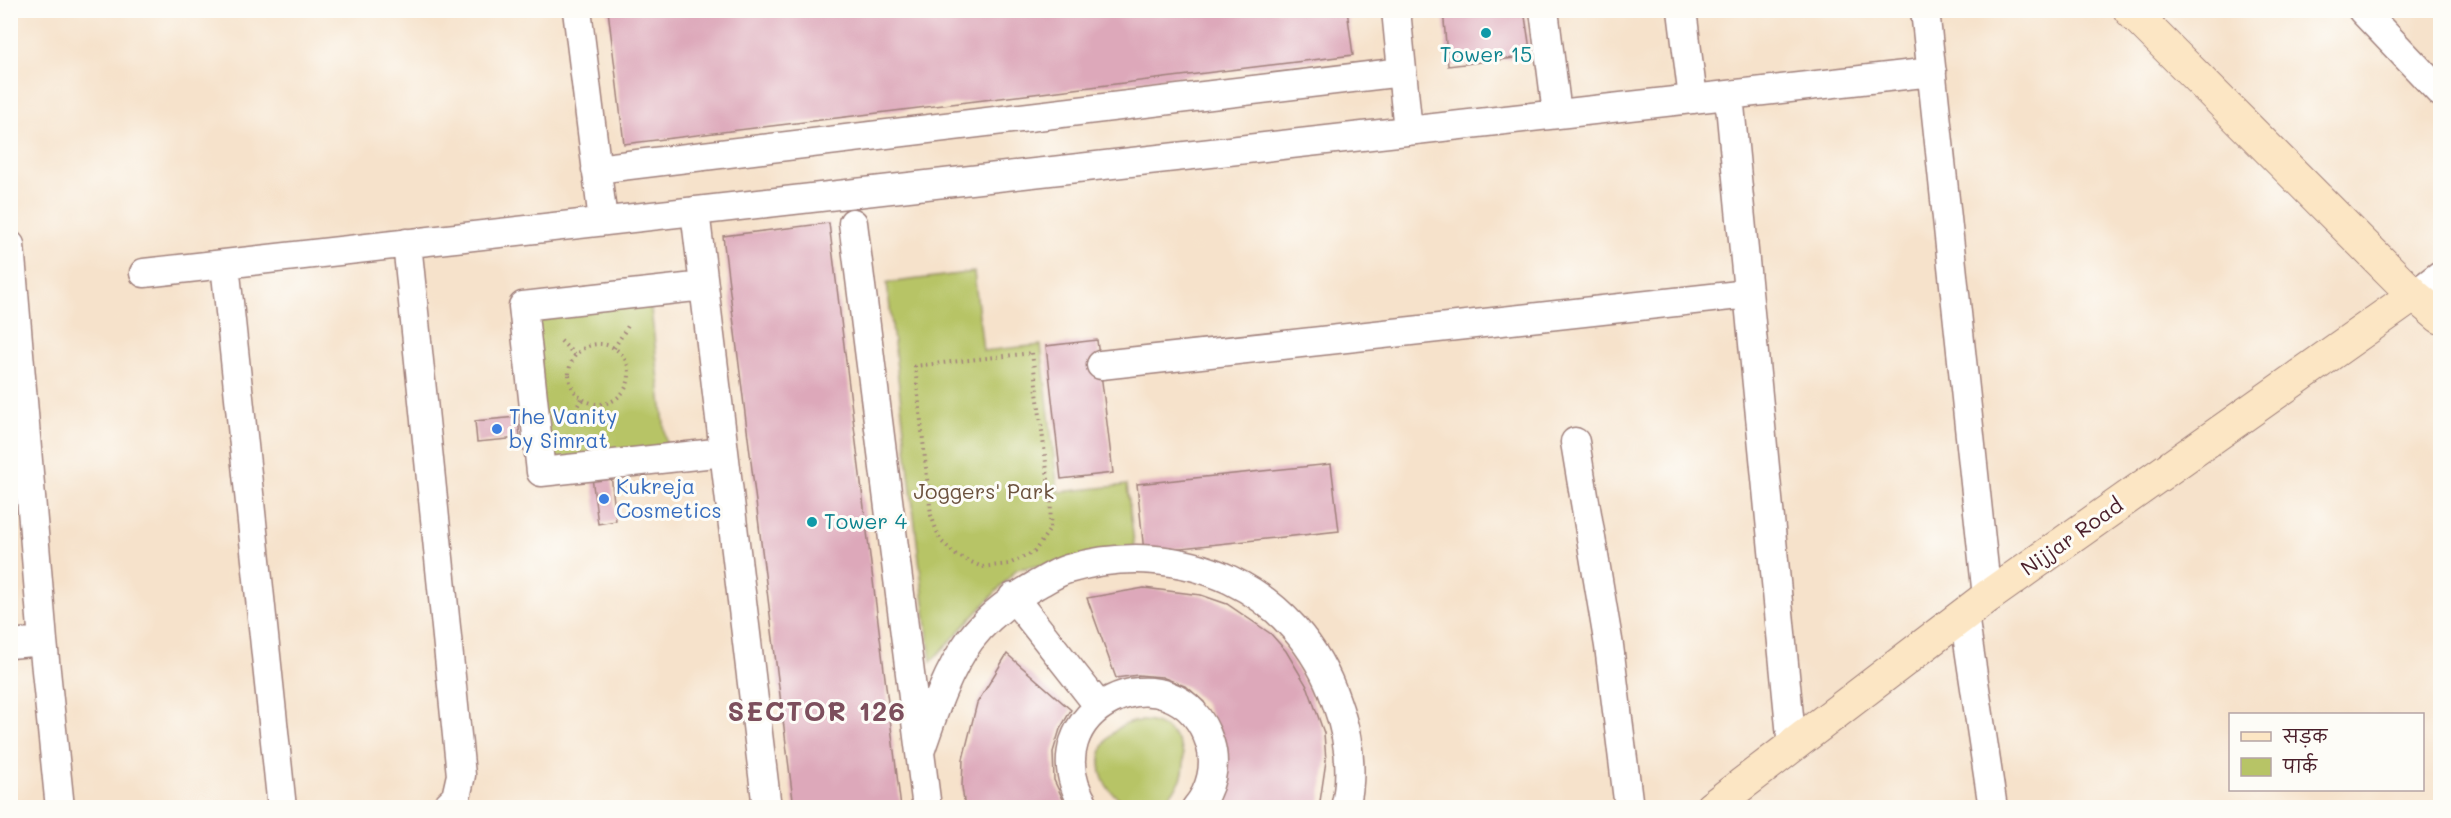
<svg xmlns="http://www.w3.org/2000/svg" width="2451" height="818" viewBox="0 0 2451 818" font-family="Mali,'Playpen Sans Deva',sans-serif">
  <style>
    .green { fill: #b7c466; stroke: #807248; stroke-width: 1.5 }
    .building { fill: #dda8ba }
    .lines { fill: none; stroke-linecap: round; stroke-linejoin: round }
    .street-casing { stroke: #a0807b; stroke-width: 31 }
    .secondary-casing { stroke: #a0807b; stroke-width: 35 }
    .path { stroke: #a0807b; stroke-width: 4; stroke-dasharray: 1.5 4.5; stroke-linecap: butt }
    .street { stroke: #fff; stroke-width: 28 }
    .secondary { stroke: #fce6c4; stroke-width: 33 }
    .culture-dot { fill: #0f9aa8; stroke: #fdfcf7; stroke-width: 2 }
    .shop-dot { fill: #3f7fe0; stroke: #fdfcf7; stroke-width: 2 }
    .labels { text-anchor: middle; stroke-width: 6; stroke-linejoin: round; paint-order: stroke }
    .culture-label { font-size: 21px; fill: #0d838f; stroke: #fdfcf7 }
    .shop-label { font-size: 21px; fill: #366cbe; stroke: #fdfcf7; text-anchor: start }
    .park-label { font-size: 21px; fill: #6b513d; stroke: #fdfcf7 }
    .street-label { font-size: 21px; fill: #4a1f2b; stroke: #fdfcf7 }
    .district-label { font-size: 27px; font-weight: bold; letter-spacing: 1.5px; fill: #7d4f5d; stroke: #fdfcf7 }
  </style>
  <rect width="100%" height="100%" fill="#fdfcf7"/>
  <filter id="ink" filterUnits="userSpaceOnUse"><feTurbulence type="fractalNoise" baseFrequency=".0167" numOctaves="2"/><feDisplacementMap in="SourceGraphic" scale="12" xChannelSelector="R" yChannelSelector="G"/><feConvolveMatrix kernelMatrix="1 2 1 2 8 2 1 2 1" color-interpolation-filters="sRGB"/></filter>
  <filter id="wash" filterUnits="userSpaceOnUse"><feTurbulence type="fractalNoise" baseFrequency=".008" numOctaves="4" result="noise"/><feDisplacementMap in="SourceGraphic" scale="24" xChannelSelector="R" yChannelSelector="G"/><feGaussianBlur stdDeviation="1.35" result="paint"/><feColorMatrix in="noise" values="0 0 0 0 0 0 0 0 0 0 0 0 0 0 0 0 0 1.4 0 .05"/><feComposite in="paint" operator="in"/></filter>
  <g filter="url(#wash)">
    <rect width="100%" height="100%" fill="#f6e2cb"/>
    <path class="green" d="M974,272L983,351L1041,345L1058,492L1127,485L1135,551L1017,569L931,662L887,283Z
      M649,292L668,459L541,472L523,306Z
      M1100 763a42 42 0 1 1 84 0a42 42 0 1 1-84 0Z"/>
    <g id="blocks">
      <path class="building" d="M608,10H1347L1353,55L624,144Z
        M1443,10H1524L1531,56L1448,66Z
        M829,223L901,808H794L723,236Z
        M1097,340L1113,473L1061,479L1046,346Z
        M518,417L520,438L477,442L475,421Z
        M1331,464L1339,531L1144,552L1137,484Z
        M611,474L616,521L598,524L592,477Z
        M1144,588L1201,595L1227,604L1271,634L1286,651L1308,688L1324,733L1326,761L1319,808H1212L1225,744L1204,702L1187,687L1162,677L1138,675L1116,678L1087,598Z
        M1007,654L1071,710L1060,729L1053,752L1054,780L1067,808H965L962,787L963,759L977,703Z"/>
    </g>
  </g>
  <g filter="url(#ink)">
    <use href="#blocks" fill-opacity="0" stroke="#a0807b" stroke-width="1.5"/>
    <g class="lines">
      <g class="street-casing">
        <path id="street" d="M577,10L603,221
          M1396,10L1408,131
          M1544,10L1557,114
          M1682,10L1693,99
          M1925,10L1987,597
          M2362,10L2440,92
          M1729,95L1792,747
          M596,169L1402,72
          M695,211L767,808
          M853,223L927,808
          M407,243L461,775L456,797L445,808
          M10,245L43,641L60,808
          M225,264L282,808
          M144,273L1932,72
          M704,286L523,306L541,472L724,452
          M2414,295L2440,275
          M1101,365L1748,294
          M1575,442L1609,646L1629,808
          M1013,597L1098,705
          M1964,615L1993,808
          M10,644L43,641
          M920,752C933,714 946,673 970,640C987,617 1012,599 1036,585C1046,580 1057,572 1068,569C1182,536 1297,587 1336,701C1348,734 1354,772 1345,808
          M1086,808C1023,710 1176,639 1210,743C1217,765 1211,790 1196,808"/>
      </g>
      <g class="secondary-casing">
        <path id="secondary" d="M2130,10L2414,295L2440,317
          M1711,808L1987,597L2414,295"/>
      </g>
      <path class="path" d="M561,341L575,355
        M569 374a30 30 0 1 1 60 0a30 30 0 1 1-60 0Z
        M614,348L628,326
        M1032,353L1051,502L1050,529L1034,552L1009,564L982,567L956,555L940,540L931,515L915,366Z
        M569,421L582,398"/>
      <use href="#street" class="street"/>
      <use href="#secondary" class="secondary"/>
    </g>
  </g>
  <g class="culture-dot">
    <circle cx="1486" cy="33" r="6"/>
    <circle cx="812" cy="522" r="6"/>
  </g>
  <g class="shop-dot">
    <circle cx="497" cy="429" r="6"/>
    <circle cx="604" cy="499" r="6"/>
  </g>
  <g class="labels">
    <g class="culture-label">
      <text x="1486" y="62">Tower 15</text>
      <text x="824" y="529" text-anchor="start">Tower 4</text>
    </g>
    <g class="shop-label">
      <text x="509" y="424">The Vanity<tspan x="509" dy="24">by Simrat</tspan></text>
      <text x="616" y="494">Kukreja<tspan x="616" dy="24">Cosmetics</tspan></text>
    </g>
    <g class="park-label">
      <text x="984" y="499">Joggers' Park</text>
    </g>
    <g class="street-label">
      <text transform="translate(2072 537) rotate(-35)" y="7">Nijjar Road</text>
    </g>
    <g class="district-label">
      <text x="817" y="721">SECTOR 126</text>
    </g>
  </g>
  <rect width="2451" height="818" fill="none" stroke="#fdfcf7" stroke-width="36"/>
  <rect x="2229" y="713" width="195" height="78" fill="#fdfcf7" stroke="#b5a4a5" stroke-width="1.5"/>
  <rect x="2241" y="732" width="30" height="9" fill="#fce6c4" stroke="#b5a4a5" stroke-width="1.5"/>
  <text x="2283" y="743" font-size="18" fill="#4a1f2b">सड़क</text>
  <rect x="2241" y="758" width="30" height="18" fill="#b7c466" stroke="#b5a4a5" stroke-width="1.5"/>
  <text x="2283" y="773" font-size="18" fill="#4a1f2b">पार्क</text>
</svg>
